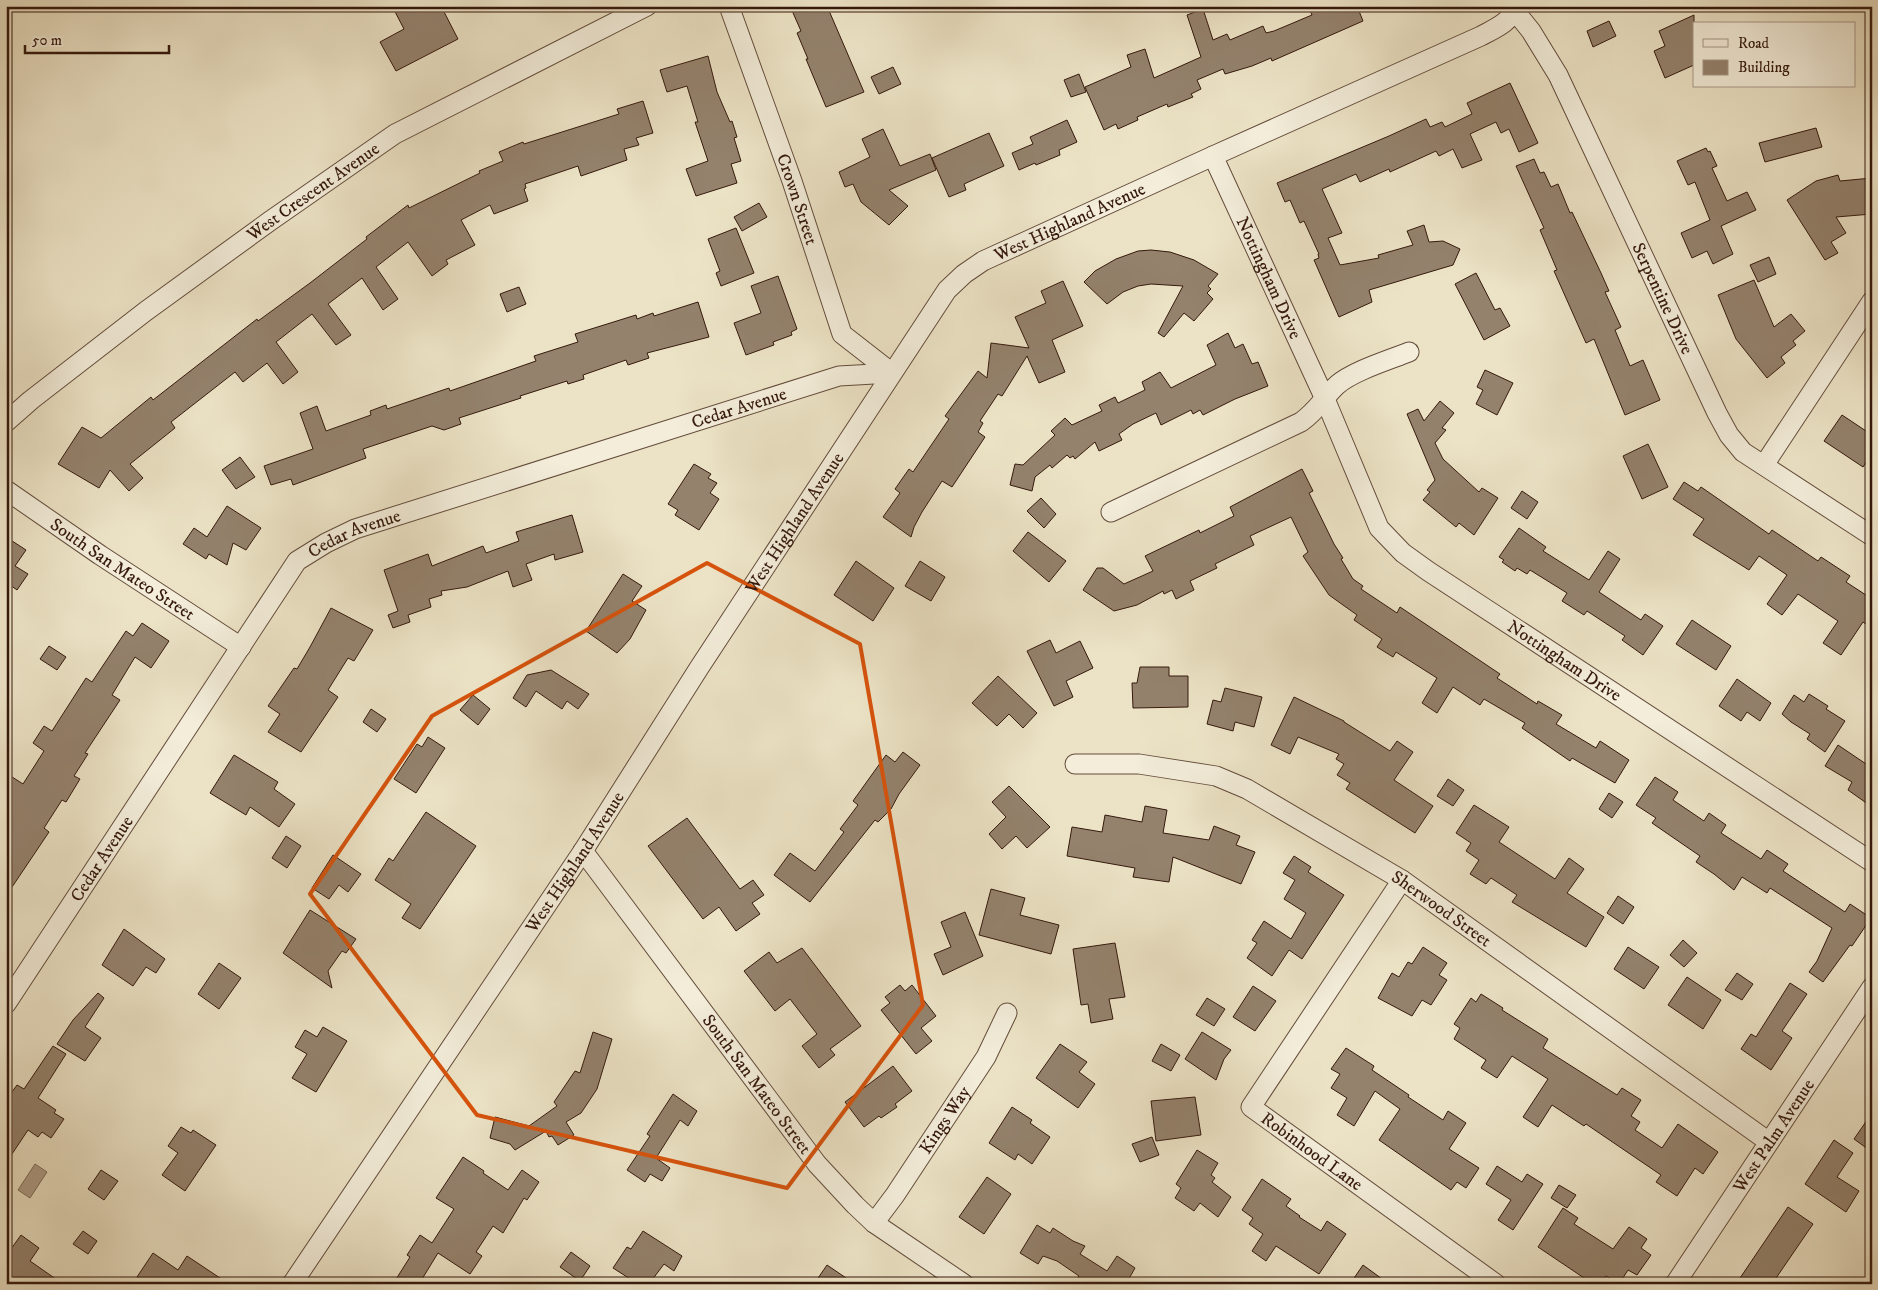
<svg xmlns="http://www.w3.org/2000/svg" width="1878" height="1290" viewBox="0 0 1878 1290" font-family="'IM FELL DW Pica',serif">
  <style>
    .water { fill: #ae9e87; stroke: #7e6956 }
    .building { fill: #94826d; stroke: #35190d }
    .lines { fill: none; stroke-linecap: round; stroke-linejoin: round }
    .minor-casing { stroke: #634c3b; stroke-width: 21 }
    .minor { stroke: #f3edda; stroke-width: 19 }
    .marked { fill: none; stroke: #d6530c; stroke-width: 4; stroke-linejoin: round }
    .labels { text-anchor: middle; stroke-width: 4; stroke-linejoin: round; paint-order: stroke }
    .street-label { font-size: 18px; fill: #35190d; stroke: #f3edda }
  </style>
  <rect width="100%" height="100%" fill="#ece3c6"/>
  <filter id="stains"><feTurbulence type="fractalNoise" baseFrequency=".004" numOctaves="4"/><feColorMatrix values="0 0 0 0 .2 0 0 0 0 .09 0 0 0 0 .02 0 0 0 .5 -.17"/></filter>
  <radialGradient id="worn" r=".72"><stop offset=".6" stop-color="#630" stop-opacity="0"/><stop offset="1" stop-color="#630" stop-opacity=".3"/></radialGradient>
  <path class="water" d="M35,1164L47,1172L30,1198L18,1190Z"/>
  <path class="building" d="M392,6H441L458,39L396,71L380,42L404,29Z
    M790,6H827L864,92L826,107L806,59H808L797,33L801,31Z
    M1308,6H1357L1363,21L1272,61L1271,58L1252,66L1225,74L1223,69L1197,80L1201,89L1191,94L1193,97L1168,107L1167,104L1137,117L1138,120L1118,129L1116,124L1104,130L1085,87L1131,67L1127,55L1145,49L1154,78L1201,57L1187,15L1203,9L1213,40L1227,34L1230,40L1263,26L1266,33L1274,31L1312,15Z
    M1694,15V65L1665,78L1654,51L1665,46L1659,31Z
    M1609,21L1616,36L1593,47L1587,31Z
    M708,56L717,92L730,122L732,121L737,137L734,138L741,161L731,164L737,183L696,196L686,169L708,161L695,122H698L687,86L667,92L660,70Z
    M893,67L901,84L879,94L871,77Z
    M1079,74L1086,92L1071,97L1064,80Z
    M1510,83L1538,143L1519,152L1509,129L1501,133L1496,122L1470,134L1482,160L1462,168L1453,149L1439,156L1436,151L1390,172L1389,169L1360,182L1356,174L1322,189L1342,233L1328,238L1340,265L1379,258L1378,255L1413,245L1407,231L1424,225L1429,242L1443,241L1460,249L1453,265L1369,290L1372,302L1339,317L1314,260L1319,258L1318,254H1319L1304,221L1300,223L1290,200L1285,202L1277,183L1389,136L1426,119L1430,127L1442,122L1445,127L1472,114L1467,103Z
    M643,101L653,133L636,138L639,145L624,149L627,160L581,176L578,166L525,184L526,188L524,189L528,201L494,214L490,205L461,220L475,245L446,260L448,264L432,276L408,242L376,267L398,299L383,310L362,278L328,304L351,335L336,345L312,314L276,342L298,372L283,384L267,363L243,382L235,372L171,422L175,428L130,464L143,478L129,491L110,470L99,488L58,464L82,427L101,438L151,397L153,400L257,319L258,321L310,283L367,239L366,237L408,205L409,208L480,173L479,171L503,161L499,152L523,142L524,144L619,114L617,109Z
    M1067,120L1077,142L1059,150L1060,155L1036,165L1035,163L1019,170L1012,153L1033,144L1030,137Z
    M1816,128L1822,147L1765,162L1759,143Z
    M883,129L900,166L930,154L936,170L889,190L908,206L889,225L861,202L853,184L845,187L839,172L870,157L862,139Z
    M989,133L1004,166L964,184L966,190L949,197L932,158Z
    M1706,148L1708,152L1710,151L1717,166L1712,168L1727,201L1747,192L1756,210L1721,226L1733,254L1713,264L1707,251L1692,258L1681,233L1710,220L1695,182L1688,185L1677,161Z
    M1534,159L1540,173L1544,172L1551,187L1558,184L1570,213L1572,212L1601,273L1609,291L1605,292L1621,327L1615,330L1630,366L1643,360L1660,400L1625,415L1594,339L1586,343L1554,271L1557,270L1540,230L1544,228L1516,166Z
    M1838,175L1840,181L1872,178V214L1836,217L1846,233L1831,242L1838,253L1825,260L1787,200L1816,181Z
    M759,203L767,217L742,231L734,217Z
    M736,228L754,273L721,286L716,273L720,271L708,239Z
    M1151,250L1170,252L1194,260L1218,274L1208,286L1211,289L1207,293L1213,299L1194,321L1184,313L1164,337L1158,333L1183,286L1151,284L1138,286L1123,292L1107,304L1084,282L1095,271L1116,259L1138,251Z
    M1769,257L1776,274L1758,282L1750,265Z
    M1476,273L1495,310L1500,308L1510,326L1484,340L1455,284Z
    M778,276L797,329L791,332L792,335L773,342L774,345L746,355L734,323L761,313L751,286Z
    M1754,280L1774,327L1791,314L1805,331L1793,341L1796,345L1781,357L1785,363L1767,378L1736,339L1718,295Z
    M1063,281L1083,326L1052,340L1065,372L1039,383L1027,356L1002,396L998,394L980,421L983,423L978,432L985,437L952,487L942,481L922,512L914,527L911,537L883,517L900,493L895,489L909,469L913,472L949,419L945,416L978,371L987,378L991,343L1029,348L1015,317L1046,303L1041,291Z
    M519,287L526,304L507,312L500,294Z
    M698,302L709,337L647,353L649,358L628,365L626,360L583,375L584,379L568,384L567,381L520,396L521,398L459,418L461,424L444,430L432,426L363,449L366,458L293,485L291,479L271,485L264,466L313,449L300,413L317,406L326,431L371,415L370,411L386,405L387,409L449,388L450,391L536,361L534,356L578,342L575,334L636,315L637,319L653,313L654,316Z
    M1228,333L1235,348L1243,344L1252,364L1258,362L1268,386L1235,399L1203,415L1200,410L1193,414L1191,410L1161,425L1156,413L1133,424L1119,434L1122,440L1099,451L1095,442L1075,459L1073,456L1070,458L1067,455L1052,468L1050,465L1035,477L1032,491L1010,485L1015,464L1023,465L1055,435L1051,431L1065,418L1072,425L1102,411L1099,405L1115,397L1118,403L1145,390L1142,382L1160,372L1171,388L1216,365L1207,345Z
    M1485,370L1513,383L1497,415L1476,404L1483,390L1477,387Z
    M1440,401L1454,413L1442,428L1446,430L1435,443L1443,459L1479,492L1482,488L1498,498L1474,535L1459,523L1456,527L1423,500L1430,492L1427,490L1435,480L1407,414L1418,409L1424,421Z
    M1842,415L1872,435V454L1863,467L1824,441Z
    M1648,444L1668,487L1642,499L1623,456Z
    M240,457L255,477L236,489L222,470Z
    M694,464L711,474L708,478L717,483L710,493L719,499L699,530L675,515L678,510L668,504Z
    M1302,469L1313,491L1309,493L1334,544L1343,558L1341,559L1353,579L1363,586L1361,589L1397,613L1400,607L1500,674L1497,678L1537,704L1538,701L1562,715L1556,724L1596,748L1600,741L1629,760L1615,783L1572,758L1570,761L1522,728L1525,723L1484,699L1480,705L1453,687L1437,713L1422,703L1437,678L1396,652L1393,657L1377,647L1382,639L1354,620L1357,615L1329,595L1303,556L1308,552L1291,517L1250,536L1254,545L1215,564L1217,568L1190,581L1194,590L1176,599L1172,590L1164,594L1163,591L1137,605L1114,611L1083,590L1097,568H1103L1124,584L1153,571L1145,556L1199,530L1200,533L1234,516L1230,507Z
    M1684,482L1698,491L1701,487L1769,534L1772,530L1818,561L1821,557L1850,576L1846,582L1872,599V628L1863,622L1841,655L1823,643L1838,621L1798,594L1782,615L1767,604L1787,575L1759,556L1749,570L1693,535L1704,519L1673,499Z
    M1522,491L1538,502L1527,519L1511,508Z
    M1041,498L1056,514L1044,528L1027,511Z
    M227,506L261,528L246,550L233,543L227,565L209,554L206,559L183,544L194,528L207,537Z
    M572,515L583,552L555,560L554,554L526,564L532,580L513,587L508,571L467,587L441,591L442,595L429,599L431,607L408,615L410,622L393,628L388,615L398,611L384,570L428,554L432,566L483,546L486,553L519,541L516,532Z
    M1519,528L1546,547L1543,551L1589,580L1608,551L1620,559L1599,592L1641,620L1645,614L1663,626L1643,655L1622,640L1625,636L1587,611L1584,615L1562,601L1567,593L1530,570L1527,574L1517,568L1515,571L1502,562L1504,560L1499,557Z
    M1028,532L1066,561L1049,582L1013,551Z
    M6,537L26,550L15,566L28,574L17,590L6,582Z
    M856,561L894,588L873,621L834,595Z
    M920,561L945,577L931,601L905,586Z
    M623,574L642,586L632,601L646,610L630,639L617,653L586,631Z
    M331,608L373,630L354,661L348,658L328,690L338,697L301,752L268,732L280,714L268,706L294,668L297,669L310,647Z
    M1692,620L1731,646L1716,670L1676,644Z
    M142,623L169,641L151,668L135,657L112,695L120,700L85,753L88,754L74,776L80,779L66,802L62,800L44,828L49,832L6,896V773L23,784L44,751L33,743L44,726L52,731L86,678L92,682L126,631L133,636Z
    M1050,640L1056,653L1080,641L1093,668L1066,681L1073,697L1054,706L1027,651Z
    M49,646L66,657L57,670L40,659Z
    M1140,667H1169V676H1188V707L1133,708L1132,683H1137Z
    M551,670L589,694L578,709L567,701L562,709L536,691L526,707L513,698L527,675Z
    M998,676L1037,713L1023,728L1009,714L997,726L972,703Z
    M1737,679L1771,703L1760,721L1747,712L1741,721L1719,706Z
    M1225,688L1262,697L1254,727L1235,722L1233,731L1207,724L1213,700L1221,702Z
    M1809,694L1828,706L1826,709L1845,721L1825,752L1807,739L1810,734L1791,722L1782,714L1794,695L1804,702Z
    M473,695L490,709L478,725L460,710Z
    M1294,697L1344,721V722L1390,751L1397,741L1413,752L1394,780L1433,806L1415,833L1346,789L1350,783L1337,775L1344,764L1336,759L1339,754L1298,737L1290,754L1271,745Z
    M371,709L386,719L377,732L363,722Z
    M428,737L445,748L416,793L394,779L417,744L422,747Z
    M1838,745L1872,768V807L1848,790L1852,782L1825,766Z
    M903,752L920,765L899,794L891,809L878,822L875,820L810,902L774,875L790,853L815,871L844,832L840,829L858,805L853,801L886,755L895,762Z
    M234,755L278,782L274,789L295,804L279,827L250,807L246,815L210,793Z
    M1655,777L1678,792L1673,800L1704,821L1709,813L1726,825L1721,833L1761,859L1767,850L1788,864L1783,871L1845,912L1850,904L1871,918L1852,946L1850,945L1823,982L1809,972L1817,961L1832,928L1770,888L1767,893L1742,877L1734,890L1714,874L1696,862L1700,856L1652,823L1656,818L1636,805Z
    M1448,779L1464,790L1453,806L1437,796Z
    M1009,786L1050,827L1027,848L1016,836L1002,849L989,834L1006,817L992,802Z
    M1609,793L1623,802L1612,818L1599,809Z
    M1474,805L1509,827L1499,842L1555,879L1569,858L1584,869L1567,893L1604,917L1586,947L1512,902L1517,895L1491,878L1486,884L1470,874L1479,860L1466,851L1471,843L1456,833Z
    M1145,806L1167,810L1163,833L1209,840L1214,826L1240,836L1236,845L1255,852L1241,884L1173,857L1169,882L1133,877L1135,868L1067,856L1072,827L1102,832L1105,815L1142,822Z
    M426,812L476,846L420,929L402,918L411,904L375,880L389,858L393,861Z
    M687,818L740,889L753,880L764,895L752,903L760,914L736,931L719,907L703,919L648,846Z
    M286,836L301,846L287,868L272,858Z
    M333,855L361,874L348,892L339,885L329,899L312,888Z
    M1294,856L1311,867L1308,872L1344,895L1302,959L1289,950L1272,976L1247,958L1257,943L1252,940L1264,921L1291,939L1306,913L1284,899L1295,880L1283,873Z
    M991,889L1025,898L1020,915L1059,925L1051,954L979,935Z
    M1618,896L1634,907L1623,924L1607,913Z
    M310,910L356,939L346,953L342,951L328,971L332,988L283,953Z
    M965,912L983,956L943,975L934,954L951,947L941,922Z
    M124,929L165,959L156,973L146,967L133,986L102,965Z
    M1683,940L1697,953L1684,967L1670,955Z
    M1115,943L1125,997L1109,999L1113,1019L1091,1023L1088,1004L1081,1005L1073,949Z
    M1423,947L1447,963L1439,975L1447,980L1431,1005L1422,1000L1412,1016L1378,998L1392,973L1399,977L1408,962L1412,964Z
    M1628,947L1659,967L1644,989L1614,969Z
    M802,948L861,1026L830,1049L835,1055L819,1068L802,1046L817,1034L790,999L775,1011L744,971L769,952L777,963Z
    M219,963L241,978L219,1009L198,994Z
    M1737,973L1753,984L1742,1000L1725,990Z
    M1687,977L1721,1000L1703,1029L1668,1005Z
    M1790,983L1807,994L1782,1031L1792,1038L1771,1070L1741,1049L1751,1034L1756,1037Z
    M900,985L905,991L912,985L936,1016L921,1028L932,1041L916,1054L881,1010L890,1003L885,997Z
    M1253,986L1276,1001L1255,1031L1233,1017Z
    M98,993L104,998L85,1027L101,1038L85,1061L57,1044L73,1020Z
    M1481,994L1503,1008L1502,1010L1548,1039L1543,1048L1617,1095L1622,1088L1641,1100L1631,1116L1640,1122L1635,1130L1662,1148L1678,1124L1718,1152L1703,1174L1695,1168L1677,1196L1656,1182L1661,1175L1586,1124L1584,1126L1552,1105L1538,1127L1523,1117L1548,1079L1512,1056L1497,1078L1481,1068L1486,1060L1454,1039L1460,1028L1454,1024L1471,998L1476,1002Z
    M1207,998L1225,1009L1214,1026L1196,1015Z
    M323,1027L347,1041L316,1092L292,1078L307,1054L295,1047L305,1030L317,1037Z
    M593,1032L612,1039L597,1089L581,1113L566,1122L574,1135L558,1145L552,1136L549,1137L546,1131L515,1150L510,1144L490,1138L495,1117L529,1126L557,1106L554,1102L575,1071L580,1073Z
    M1202,1032L1231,1050L1224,1059L1216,1080L1185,1059Z
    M1060,1044L1087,1062L1079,1072L1095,1084L1078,1108L1036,1078Z
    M1161,1044L1180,1055L1171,1071L1152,1061Z
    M53,1046L66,1054L38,1098L56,1110L54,1113L64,1119L51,1138L42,1132L38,1137L28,1130L6,1163V1100L17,1085L24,1089Z
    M1346,1048L1374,1066L1372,1070L1409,1095L1408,1097L1443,1120L1448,1111L1466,1123L1449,1149L1479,1168L1466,1188L1457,1182L1451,1190L1379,1140L1400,1109L1375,1091L1354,1126L1337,1115L1347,1098L1331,1088L1340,1074L1331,1069Z
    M893,1066L912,1091L895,1104L897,1107L881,1118L879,1116L864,1127L845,1102Z
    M673,1094L697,1111L688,1126L680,1120L656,1158L670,1168L662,1181L650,1174L645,1182L627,1170L650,1136L647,1134Z
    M1195,1097L1201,1135L1156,1141L1151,1101Z
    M1012,1107L1032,1120L1030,1123L1050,1137L1032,1164L1018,1154L1015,1160L989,1143Z
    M1872,1113V1152L1854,1139Z
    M181,1127L191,1133L193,1130L216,1145L185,1191L162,1175L178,1153L168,1146Z
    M1152,1137L1159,1155L1140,1162L1132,1144Z
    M1834,1140L1853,1153L1837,1177L1859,1191L1846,1212L1805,1184Z
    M1197,1150L1218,1163L1211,1175L1215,1178L1212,1182L1231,1197L1218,1217L1200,1203L1194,1211L1175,1198L1181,1188L1176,1184Z
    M463,1157L484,1171L483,1173L508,1190L522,1170L539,1182L527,1200L524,1198L503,1233L493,1226L476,1252L482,1256L470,1274L438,1253L419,1284H393L410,1257L407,1255L420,1235L432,1243L454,1209L436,1198Z
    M1497,1166L1522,1182L1527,1174L1543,1184L1513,1230L1498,1220L1511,1200L1486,1184Z
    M101,1170L118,1181L104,1200L88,1189Z
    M987,1177L1011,1194L984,1234L959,1217Z
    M1262,1179L1291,1199L1286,1206L1300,1216L1299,1217L1321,1231L1327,1221L1346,1234L1319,1274L1276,1246L1266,1261L1252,1251L1263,1234L1249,1224L1253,1218L1242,1210Z
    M1559,1185L1576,1195L1567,1208L1551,1198Z
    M1788,1207L1813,1224L1772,1284H1736Z
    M1563,1208L1578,1218L1574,1224L1613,1249L1629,1227L1647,1239L1641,1248L1651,1255L1637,1275L1628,1270L1619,1284L1606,1276L1600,1284H1593L1538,1247Z
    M1037,1225L1050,1233L1053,1228L1073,1241L1085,1246L1080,1254L1107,1271L1117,1256L1135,1268L1126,1284H1074L1079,1276L1057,1261L1043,1256L1038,1264L1020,1253Z
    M83,1231L97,1241L88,1254L73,1244Z
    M643,1231L682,1256L674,1271L664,1264L649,1284H638L613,1268L627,1247L631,1249Z
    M21,1235L39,1248L30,1261L63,1284H6V1256Z
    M571,1252L590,1266L580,1281L560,1267Z
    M153,1253L178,1270L187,1256L229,1284H148L137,1277Z
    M827,1265L855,1284H814Z
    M1363,1265L1389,1284H1350Z"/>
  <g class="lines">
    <g class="minor-casing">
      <g id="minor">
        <path id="s1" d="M729,6L792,181L842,334L892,373"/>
        <path id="s2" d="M1515,11L1531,31L1558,75L1717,413L1729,435L1743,452L1872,536"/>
        <path id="s3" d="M1213,156L1325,399L1379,528L1403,553L1428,571L1872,862"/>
        <path id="s4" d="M6,422L31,400L146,311L270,221L395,134L647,6"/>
        <path d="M1764,465L1872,301"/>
        <path id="s5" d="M6,490L100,555L241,647"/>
        <path d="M1111,512L1301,422C1318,410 1323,398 1337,385C1353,371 1389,360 1409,352"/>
        <path id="s6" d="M1075,764H1139L1216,776L1247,789L1402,880L1769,1142"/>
        <path id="s7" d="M583,851L817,1164L855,1205L874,1223L964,1284"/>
        <path id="s8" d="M1402,880L1251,1107L1496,1284"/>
        <path id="s9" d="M6,1004L297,561L326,543L355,529L839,376L892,373"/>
        <path id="s10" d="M874,1223L895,1195L986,1057L1007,1013"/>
        <path id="s11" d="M292,1284L583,851L699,668L947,290L964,274L983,261L1213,156L1481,36C1494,29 1511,22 1517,6"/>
        <path id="s12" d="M1675,1284L1872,987"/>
      </g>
    </g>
    <use href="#minor" class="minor"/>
  </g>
  <path class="marked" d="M707,563L860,644L923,1005L787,1188L477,1115L310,894L432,716Z"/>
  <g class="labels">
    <g class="street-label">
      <text dy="6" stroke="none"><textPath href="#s4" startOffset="384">West Crescent Avenue</textPath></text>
      <text dy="6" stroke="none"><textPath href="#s1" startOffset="205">Crown Street</textPath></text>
      <text dy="6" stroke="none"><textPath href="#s11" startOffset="1332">West Highland Avenue</textPath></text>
      <text dy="6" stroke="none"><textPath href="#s3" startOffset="134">Nottingham Drive</textPath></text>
      <text dy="6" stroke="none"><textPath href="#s2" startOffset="324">Serpentine Drive</textPath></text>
      <text dy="6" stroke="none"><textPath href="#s9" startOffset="999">Cedar Avenue</textPath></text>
      <text dy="6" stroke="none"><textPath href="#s11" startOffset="912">West Highland Avenue</textPath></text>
      <text dy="6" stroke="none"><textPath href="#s9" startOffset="594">Cedar Avenue</textPath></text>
      <text dy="6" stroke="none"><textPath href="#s5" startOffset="141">South San Mateo Street</textPath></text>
      <text dy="6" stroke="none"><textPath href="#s3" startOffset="636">Nottingham Drive</textPath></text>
      <text dy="6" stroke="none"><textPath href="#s9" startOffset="174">Cedar Avenue</textPath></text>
      <text dy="6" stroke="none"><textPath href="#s11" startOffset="508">West Highland Avenue</textPath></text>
      <text dy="6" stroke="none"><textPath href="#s6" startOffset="404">Sherwood Street</textPath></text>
      <text dy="6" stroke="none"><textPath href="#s7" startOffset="291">South San Mateo Street</textPath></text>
      <text dy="6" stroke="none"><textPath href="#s10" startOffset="125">Kings Way</textPath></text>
      <text dy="6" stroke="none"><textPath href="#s12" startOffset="178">West Palm Avenue</textPath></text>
      <text dy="6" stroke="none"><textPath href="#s8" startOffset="348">Robinhood Lane</textPath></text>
    </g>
  </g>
  <rect width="1878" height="1290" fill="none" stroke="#ece3c6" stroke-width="25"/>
  <rect x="8" y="8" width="1863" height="1275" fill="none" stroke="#35190d" stroke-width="2.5"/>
  <rect x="12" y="12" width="1853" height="1265" fill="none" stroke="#35190d"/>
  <rect x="1693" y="22" width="162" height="65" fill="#f3edda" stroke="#a79888"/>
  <rect x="1703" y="39" width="25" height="8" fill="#f3edda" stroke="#a79888"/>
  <text x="1738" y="48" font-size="15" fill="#35190d">Road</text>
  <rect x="1703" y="60" width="25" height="15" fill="#94826d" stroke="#a79888"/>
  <text x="1738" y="72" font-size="15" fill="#35190d">Building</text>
  <path d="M25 45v8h144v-8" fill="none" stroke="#35190d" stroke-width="2.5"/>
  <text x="32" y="45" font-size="15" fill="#35190d" stroke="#f3edda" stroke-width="4" paint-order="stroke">50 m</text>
  <rect width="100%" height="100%" filter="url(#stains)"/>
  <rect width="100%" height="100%" fill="url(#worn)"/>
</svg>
